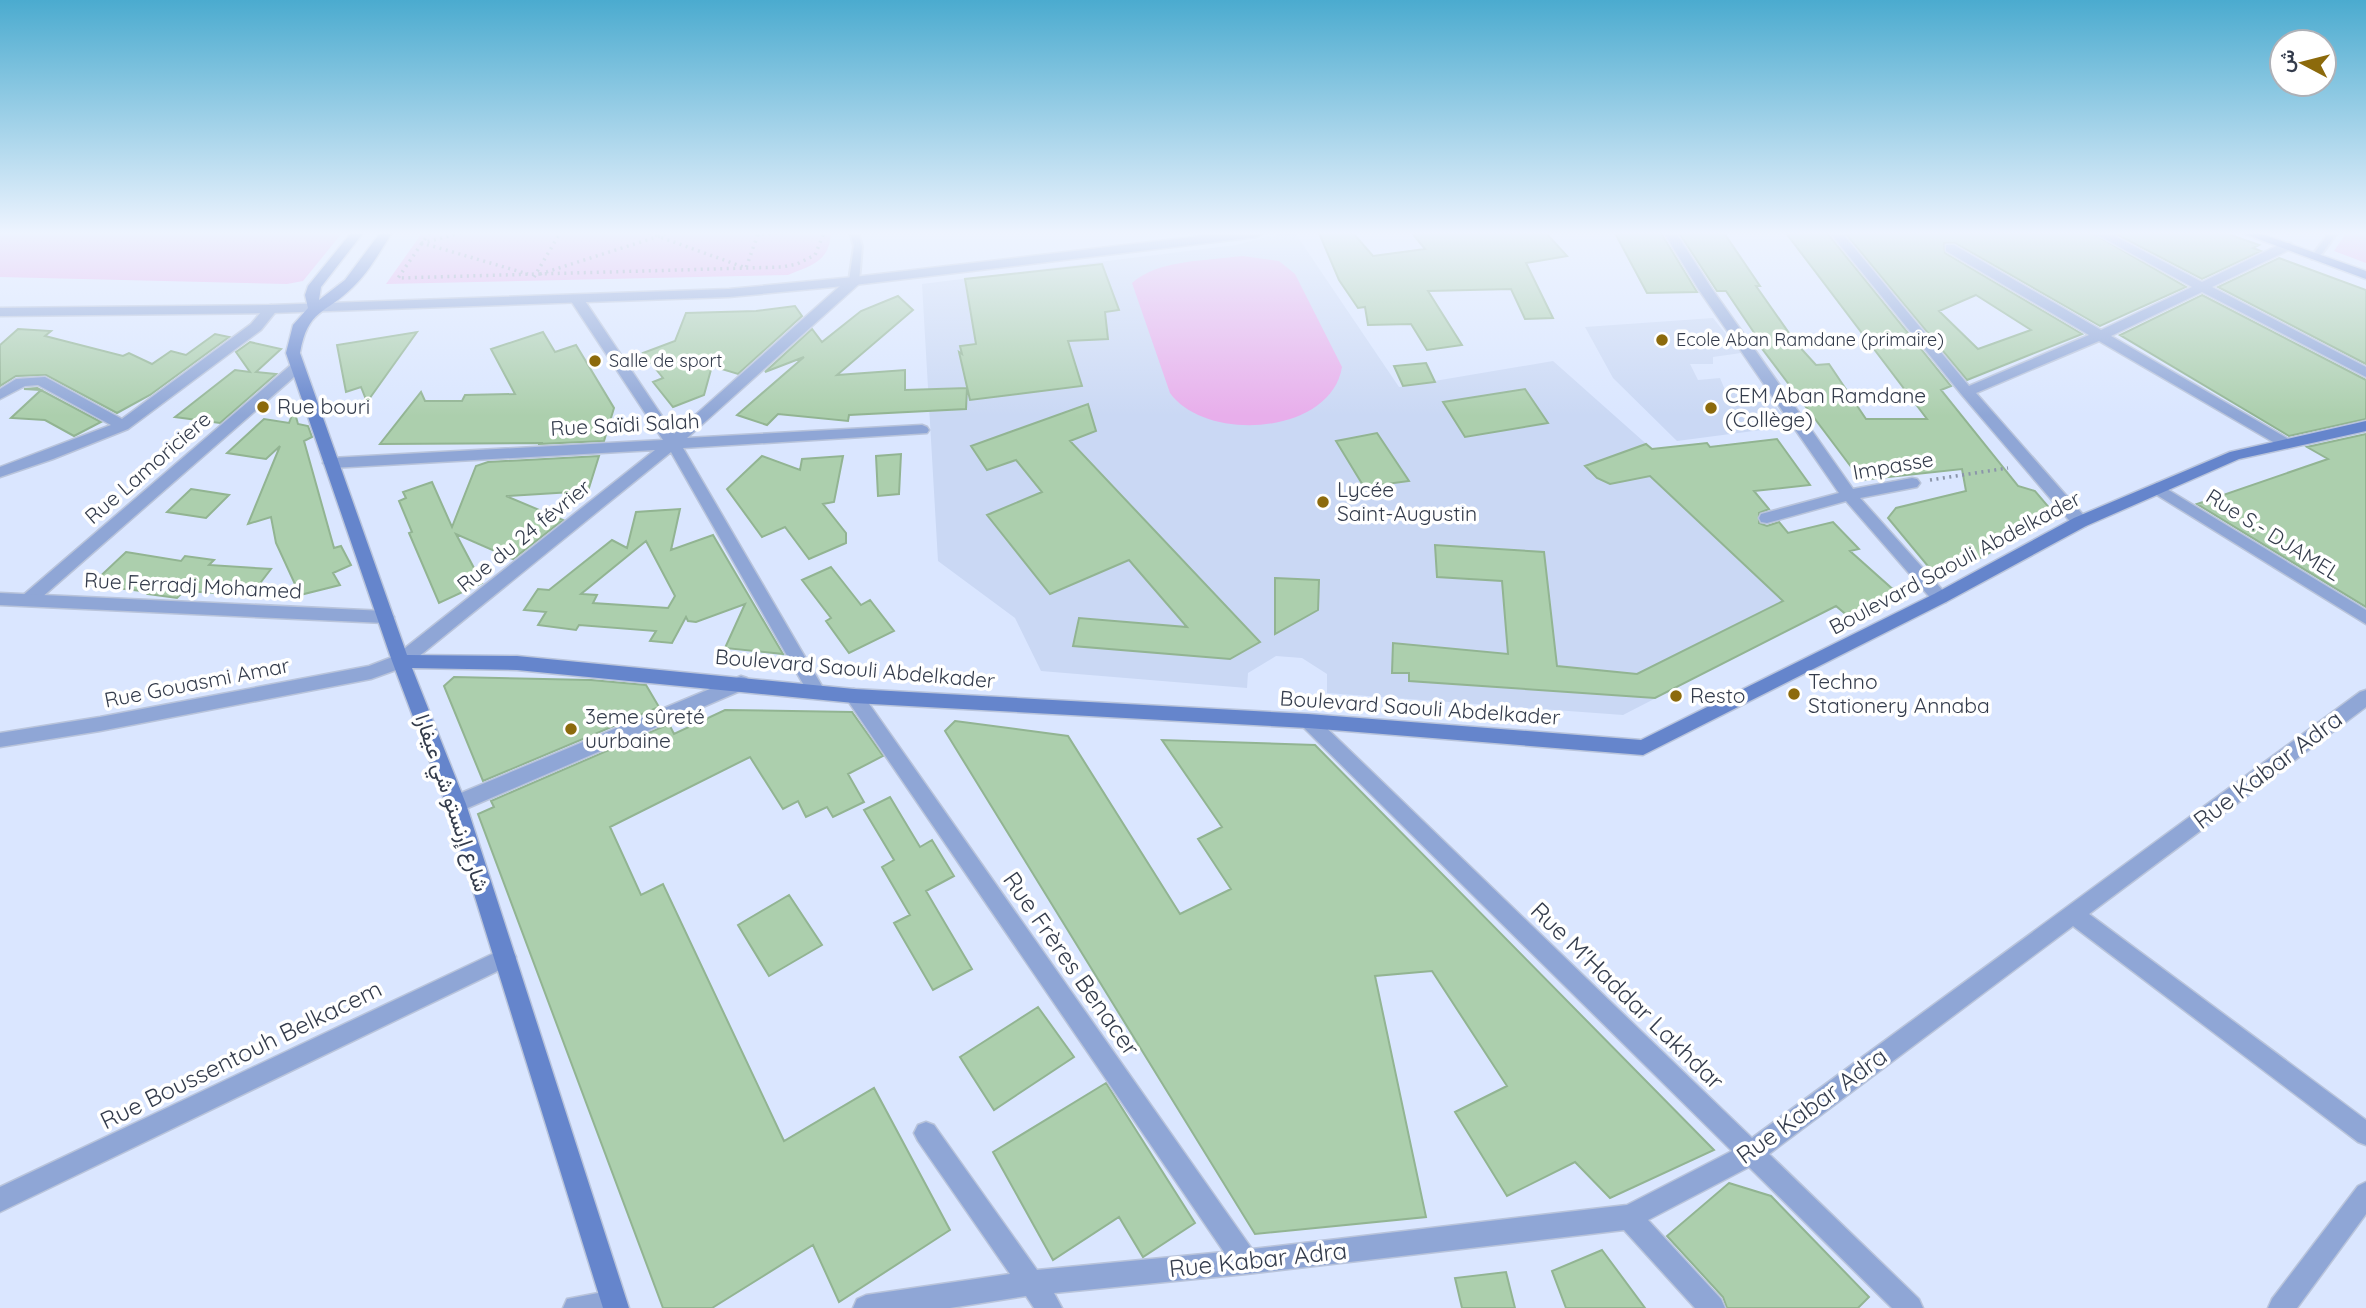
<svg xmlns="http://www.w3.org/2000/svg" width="2366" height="1308" viewBox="0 0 2366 1308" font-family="Quicksand,Vazirmatn,sans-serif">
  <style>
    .built { fill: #cad8f4 }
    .green { fill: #e8aeeb }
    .building { fill: #accfad; stroke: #92b492; stroke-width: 2; fill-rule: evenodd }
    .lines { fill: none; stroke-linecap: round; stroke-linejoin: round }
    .service-casing { stroke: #b9c4db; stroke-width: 4 }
    .minor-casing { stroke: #b9c4db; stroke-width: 3 }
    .tertiary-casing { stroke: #b9c4db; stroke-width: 3 }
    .secondary-casing { stroke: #b9c4db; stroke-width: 3 }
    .path { stroke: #8b95aa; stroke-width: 3.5; stroke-dasharray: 2 4.5; stroke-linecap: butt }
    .service { fill: #8fa6d6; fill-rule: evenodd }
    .minor { fill: #8fa6d6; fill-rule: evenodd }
    .tertiary { fill: #8fa6d6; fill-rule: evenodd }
    .secondary { fill: #6585cc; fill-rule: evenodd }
    .poi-dot { fill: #8c6a0c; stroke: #fff; stroke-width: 2.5 }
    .labels { text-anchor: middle; stroke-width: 7; stroke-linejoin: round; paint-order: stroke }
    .far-poi-label { font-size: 18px; fill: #343c4c; stroke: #fff; text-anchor: start }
    .poi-label { font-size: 21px; fill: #343c4c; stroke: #fff; text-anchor: start }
    .street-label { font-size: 21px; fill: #343c4c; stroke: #fff }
    .near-street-label { font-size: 24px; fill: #343c4c; stroke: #fff }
  </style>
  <rect width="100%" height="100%" fill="#dae6ff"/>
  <path class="built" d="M1282,233H1295L1399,387L1553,361L1831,608L1623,715L1327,693V674L1302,658L1276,656L1248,673L1247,688L1041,671L1015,618L938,561L922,284L1236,245Z
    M1713,318L1741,353L1713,357V364H1690L1698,380L1720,378L1725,390L1762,388L1791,426L1677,441L1613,378L1585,327Z"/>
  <path class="green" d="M0,233H342L303,281L287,284L0,277Z
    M422,233H831C829,262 812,265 788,275L386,284Z
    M2346,233H2366V263L2334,251Z
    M1242,256L1279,261L1295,274L1342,367C1331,435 1206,443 1170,393L1132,283C1159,259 1208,261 1242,256Z"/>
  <path class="building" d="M1319,233H1353L1373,256L1425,249L1412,233H1546L1567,256L1526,263L1553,318L1525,319L1511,289L1428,291L1462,345L1427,350L1411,324L1368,325L1365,307L1358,308L1339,280Z
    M1615,233H1661L1697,292L1647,293Z
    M1679,233H1724L1760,286H1756L1796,343L1816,365L1829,364L1866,419H1927L1786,233H1827L1951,386L1941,390L2018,486L2035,491L2057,517L1944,577H1937L1888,518L1896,508L1966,491L1962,469L1861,480L1760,346H1763L1726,291H1717Z
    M1845,233H2092L2186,287L2100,326L1955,243H1944L1945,253L2082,334L1967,380ZM1976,295L2031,330L1978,349L1939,311Z
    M2114,233H2225L2259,245L2253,248L2261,251L2202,279Z
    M2279,258L2366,290V364L2218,287Z
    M1102,264L1119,310L1105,312L1108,339L1068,341L1082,386L970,400L959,352L962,354L960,346L976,344L965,279Z
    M2202,295L2366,380V419L2289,436L2120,335Z
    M898,296L913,310L837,375L905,370V390L967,388L966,409L849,415L848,421L778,414L767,425L737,415L804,357L765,372L812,329L822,342L861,311Z
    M795,306L802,316L738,374L712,366L704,395L673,407L653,382L663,378L643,353L675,341L686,313L756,311Z
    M18,329L51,331L45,336L123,356L129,353L152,364L171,351L186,355L215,334L229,337L150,395L117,413L46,375L16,376L0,386V345Z
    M417,332L367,402L361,387L346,392L337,345Z
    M543,332L555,352L576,345L614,408L604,441L538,444L543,443L380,444L421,392L425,401H462L465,395L515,394L491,349Z
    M250,342L281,349L256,372L276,374L220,423L175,417L235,370L250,372L236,352Z
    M1426,363L1435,382L1403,386L1394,366Z
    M37,388L101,422L74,436L45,420L11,418L41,390L24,389Z
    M1525,389L1548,423L1465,437L1443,402Z
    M1088,404L1096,431L1070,441L1260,642L1230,659L1073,646L1079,618L1187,627L1129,560L1050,594L987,515L1042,492L1016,460L987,470L971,446Z
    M294,410L298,424L308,426L312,437L304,441L334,548L341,546L351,565L333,573L340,585L300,595L276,543L271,517L248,524L280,446L266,459L227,453L264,419L289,423Z
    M1377,433L1409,481L1364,487L1336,441Z
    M2366,434V607L2197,504L2328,459L2307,447Z
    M1777,439L1810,485L1754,491L1769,509L1759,513V523L1767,526L1779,522L1788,533L1833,522L1859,549L1850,551L1897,593L1867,604L1870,607L1849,617L1836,606L1655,698L1409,681V673H1392L1393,643L1508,654L1502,581L1437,577L1435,545L1544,552L1557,666L1637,674L1783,601L1650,476L1610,484L1597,478L1585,466L1646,444L1652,449L1707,443L1710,447Z
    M901,454L899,494L878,496L876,456Z
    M599,456L588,491L506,496L563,520L513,559L456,534L482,583L439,603L409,533L412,532L399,501L406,498L403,492L432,482L452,527L476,466L488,462Z
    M762,456L800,470L802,459L843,456L834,502L823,504L846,533V543L809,559L785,527L762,537L727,489Z
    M191,489L229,495L206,518L167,512Z
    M680,509L671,550L713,535L783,654L725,648L745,604L696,622L688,621L686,617L672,643L650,641L656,631L579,625L576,630L538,625L546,612L524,610L538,589L549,590L612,540L627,548L636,512ZM646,541L675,596L668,608L593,603L597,595L581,594Z
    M126,552L181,561L185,556L214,560L209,565L271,569L251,595L184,591L177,598L148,594L150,592L91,585Z
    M831,567L861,605L870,600L894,631L849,653L826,621L831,618L802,580Z
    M1275,578L1319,580L1318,610L1275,634Z
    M454,677L591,680L646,685L659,707L483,781L444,686Z
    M725,710L852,712L883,756L848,774L864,802L833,817L827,807L806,817L798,801L783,809L750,757L610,827L641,895L663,884L784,1141L874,1088L950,1230L839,1302L813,1245L712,1308H663L478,814L494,807L491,801L669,724L674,734Z
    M955,721L1068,736L1180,914L1231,889L1198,839L1222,827L1162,740L1315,745L1714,1150L1610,1198L1575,1162L1507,1196L1455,1112L1507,1086L1432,971L1375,976L1426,1217L1255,1234L945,731Z
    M890,797L920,847L932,840L954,876L926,891L972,969L933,990L894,923L910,915L882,867L894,860L864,810Z
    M789,895L822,945L769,976L738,925Z
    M1038,1007L1074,1057L994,1110L960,1057Z
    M1106,1083L1195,1223L1143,1257L1119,1217L1053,1260L993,1152Z
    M1729,1183L1771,1196L1869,1297L1858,1308H1727L1723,1297L1667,1236Z
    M1602,1250L1645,1308H1566L1552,1271Z
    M1506,1272L1515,1308H1462L1455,1278Z"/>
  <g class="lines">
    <g class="service-casing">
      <path id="service" d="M850,233H858L862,246L859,281L854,284L849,281L854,246Z
        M2329,233H2337L2318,259H2312L2311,257Z"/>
    </g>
    <g class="minor-casing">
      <path id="minor" d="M1664,233H1676L1712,289L1853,489L1912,478L1917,479L1920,483L1917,487L1860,498L1946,594L1948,598L1946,602H1934L1846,501L1767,523L1761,522L1759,518L1761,514L1839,493L1699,290Z
        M1830,233H1842L1969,386L2089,335L1946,251V245H1954L2101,330L2192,287L2094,233H2109L2202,282L2283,243H2291V249L2212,287L2366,367V377L2202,292L2111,336L2290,440L2292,443L2290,446H2280L2099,341L1976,393L2086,518L2088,522L2086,526H2074L1962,395Z
        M854,277L861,281L859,284L687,438L922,425L927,427L929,430L927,433L683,448L822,686L825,691L822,696H810L671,452L407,666L371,679L100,731L0,747V733L100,717L369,666L395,656L655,450L331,468L323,463L331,458L663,440L569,298L571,295H581L674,434L849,278Z
        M271,305L278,309L261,330L128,429L53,459L0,477V467L111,425L38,385L25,386L0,399V389L16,379L45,377L122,419L251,324L266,306Z
        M297,363L302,364V370L33,605H21L19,601L21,597L292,364Z
        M2157,483L2366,610V624L2152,492L2149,488Z
        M741,676L747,678L750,683L747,688L463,810L456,812L449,810L446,804L449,798Z
        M854,689L860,691L1252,1249L1627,1205L1732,1151L1302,726L1299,721L1302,716H1314L1752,1138L2360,692L2366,690V707L2089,914L2366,1120V1145L2358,1142L2073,926L1769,1154L1919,1299L1923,1308H1892L1749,1167L1648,1220L1721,1299L1725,1308H1695L1624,1230L1246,1274L1054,1293L1062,1308H1034L1026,1296L950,1308H853L857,1299L866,1295L1010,1274L918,1141L914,1133L918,1125L926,1122L934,1125L1037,1270L1224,1252L848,701L845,696L848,691Z
        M505,948L512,950L516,957L512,964L0,1212V1187Z
        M2366,1182V1214L2297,1308H2268L2272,1299L2358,1186Z
        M614,1290L623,1294L627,1303L625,1308H563L567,1299Z"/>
    </g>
    <g class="tertiary-casing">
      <path id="tertiary" d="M1227,233H1263L1257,237L854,285L729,297L271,313L0,316V308L271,305L729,289L854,277Z
        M0,593L385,611L394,617L385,623L0,605Z"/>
    </g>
    <g class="secondary-casing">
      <path id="secondary" d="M351,233H363L321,287L319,300L345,280L380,233H392C380,251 369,272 353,287C325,315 308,308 300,353L407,655L517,656L854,689L1308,714L1641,740L1934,594L2074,518L2230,452L2366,421V431L2239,459L2086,526L1946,602L1643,755L1308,728L854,703L517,670L412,668L466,804L629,1308H603L446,804L392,661L286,353L293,325L308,308L305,295L308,286Z
        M2242,233H2259L2366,271V279Z"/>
    </g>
    <path class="path" d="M429,233L398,278L782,267L797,264L815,255L824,233
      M461,233L422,243L528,274
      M649,233L746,268L758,234L784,233
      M540,274L669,233
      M534,277L560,233
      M1930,480L2008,468"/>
    <use href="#service" class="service"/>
    <use href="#minor" class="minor"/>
    <use href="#tertiary" class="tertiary"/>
    <use href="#secondary" class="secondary"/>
  </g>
  <linearGradient id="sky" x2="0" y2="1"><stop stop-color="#4babcf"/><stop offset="0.56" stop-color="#eef4ff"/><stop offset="1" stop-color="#eef4ff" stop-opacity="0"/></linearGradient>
  <rect width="2366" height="416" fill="url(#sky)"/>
  <g class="poi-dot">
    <circle cx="1662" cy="340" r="7"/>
    <circle cx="595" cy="361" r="7"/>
    <circle cx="263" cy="407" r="7"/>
    <circle cx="1711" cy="408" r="7"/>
    <circle cx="1323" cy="502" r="7"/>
    <circle cx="1794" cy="694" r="7"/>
    <circle cx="1676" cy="696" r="7"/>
    <circle cx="571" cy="729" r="7"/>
  </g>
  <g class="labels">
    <g class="far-poi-label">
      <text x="1676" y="346">Ecole Aban Ramdane (primaire)</text>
      <text x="609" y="367">Salle de sport</text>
    </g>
    <g class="poi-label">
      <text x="1725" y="403">CEM Aban Ramdane<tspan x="1725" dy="24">(Collège)</tspan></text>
      <text x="277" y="414">Rue bouri</text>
      <text x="1337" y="497">Lycée<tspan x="1337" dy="24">Saint-Augustin</tspan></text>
      <text x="1808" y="689">Techno<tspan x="1808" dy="24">Stationery Annaba</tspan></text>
      <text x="1690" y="703">Resto</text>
      <text x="585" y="724">3eme sûreté<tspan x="585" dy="24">uurbaine</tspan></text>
    </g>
    <g class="street-label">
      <text transform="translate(625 425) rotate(-3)" y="7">Rue Saïdi Salah</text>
      <text transform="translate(1893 466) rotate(-10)" y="7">Impasse</text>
      <text transform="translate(148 468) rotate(-41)" y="7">Rue Lamoriciere</text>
      <text transform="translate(2273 535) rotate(32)" y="7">Rue S.- DJAMEL</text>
      <text transform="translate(524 536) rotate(-39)" y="7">Rue du 24 février</text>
      <text transform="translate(1955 563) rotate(-28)" y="7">Boulevard Saouli Abdelkader</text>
      <text transform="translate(193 586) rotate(3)" y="7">Rue Ferradj Mohamed</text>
      <text transform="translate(855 669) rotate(5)" y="7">Boulevard Saouli Abdelkader</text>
      <text transform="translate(197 683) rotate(-11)" y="7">Rue Gouasmi Amar</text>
      <text transform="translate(1420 708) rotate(4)" y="7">Boulevard Saouli Abdelkader</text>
      <text transform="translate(452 803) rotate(71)" y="7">شارع إرنستو شي عيفارا</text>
    </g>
    <g class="near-street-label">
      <text transform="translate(2268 770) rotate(-37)" y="8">Rue Kabar Adra</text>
      <text transform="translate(1071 964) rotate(55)" y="8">Rue Frères Benacer</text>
      <text transform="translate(1627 996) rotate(44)" y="8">Rue M'Haddar Lakhdar</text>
      <text transform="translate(241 1055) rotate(-26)" y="8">Rue Boussentouh Belkacem</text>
      <text transform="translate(1812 1106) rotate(-36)" y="8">Rue Kabar Adra</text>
      <text transform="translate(1258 1260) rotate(-6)" y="8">Rue Kabar Adra</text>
    </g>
  </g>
  <g transform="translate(2303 63) rotate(277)"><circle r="33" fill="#ffffff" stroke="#aeb1b7" stroke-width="2"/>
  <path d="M0-5L12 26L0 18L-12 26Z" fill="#8c6a0c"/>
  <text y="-10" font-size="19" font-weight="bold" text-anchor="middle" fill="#343c4c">ش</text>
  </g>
</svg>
